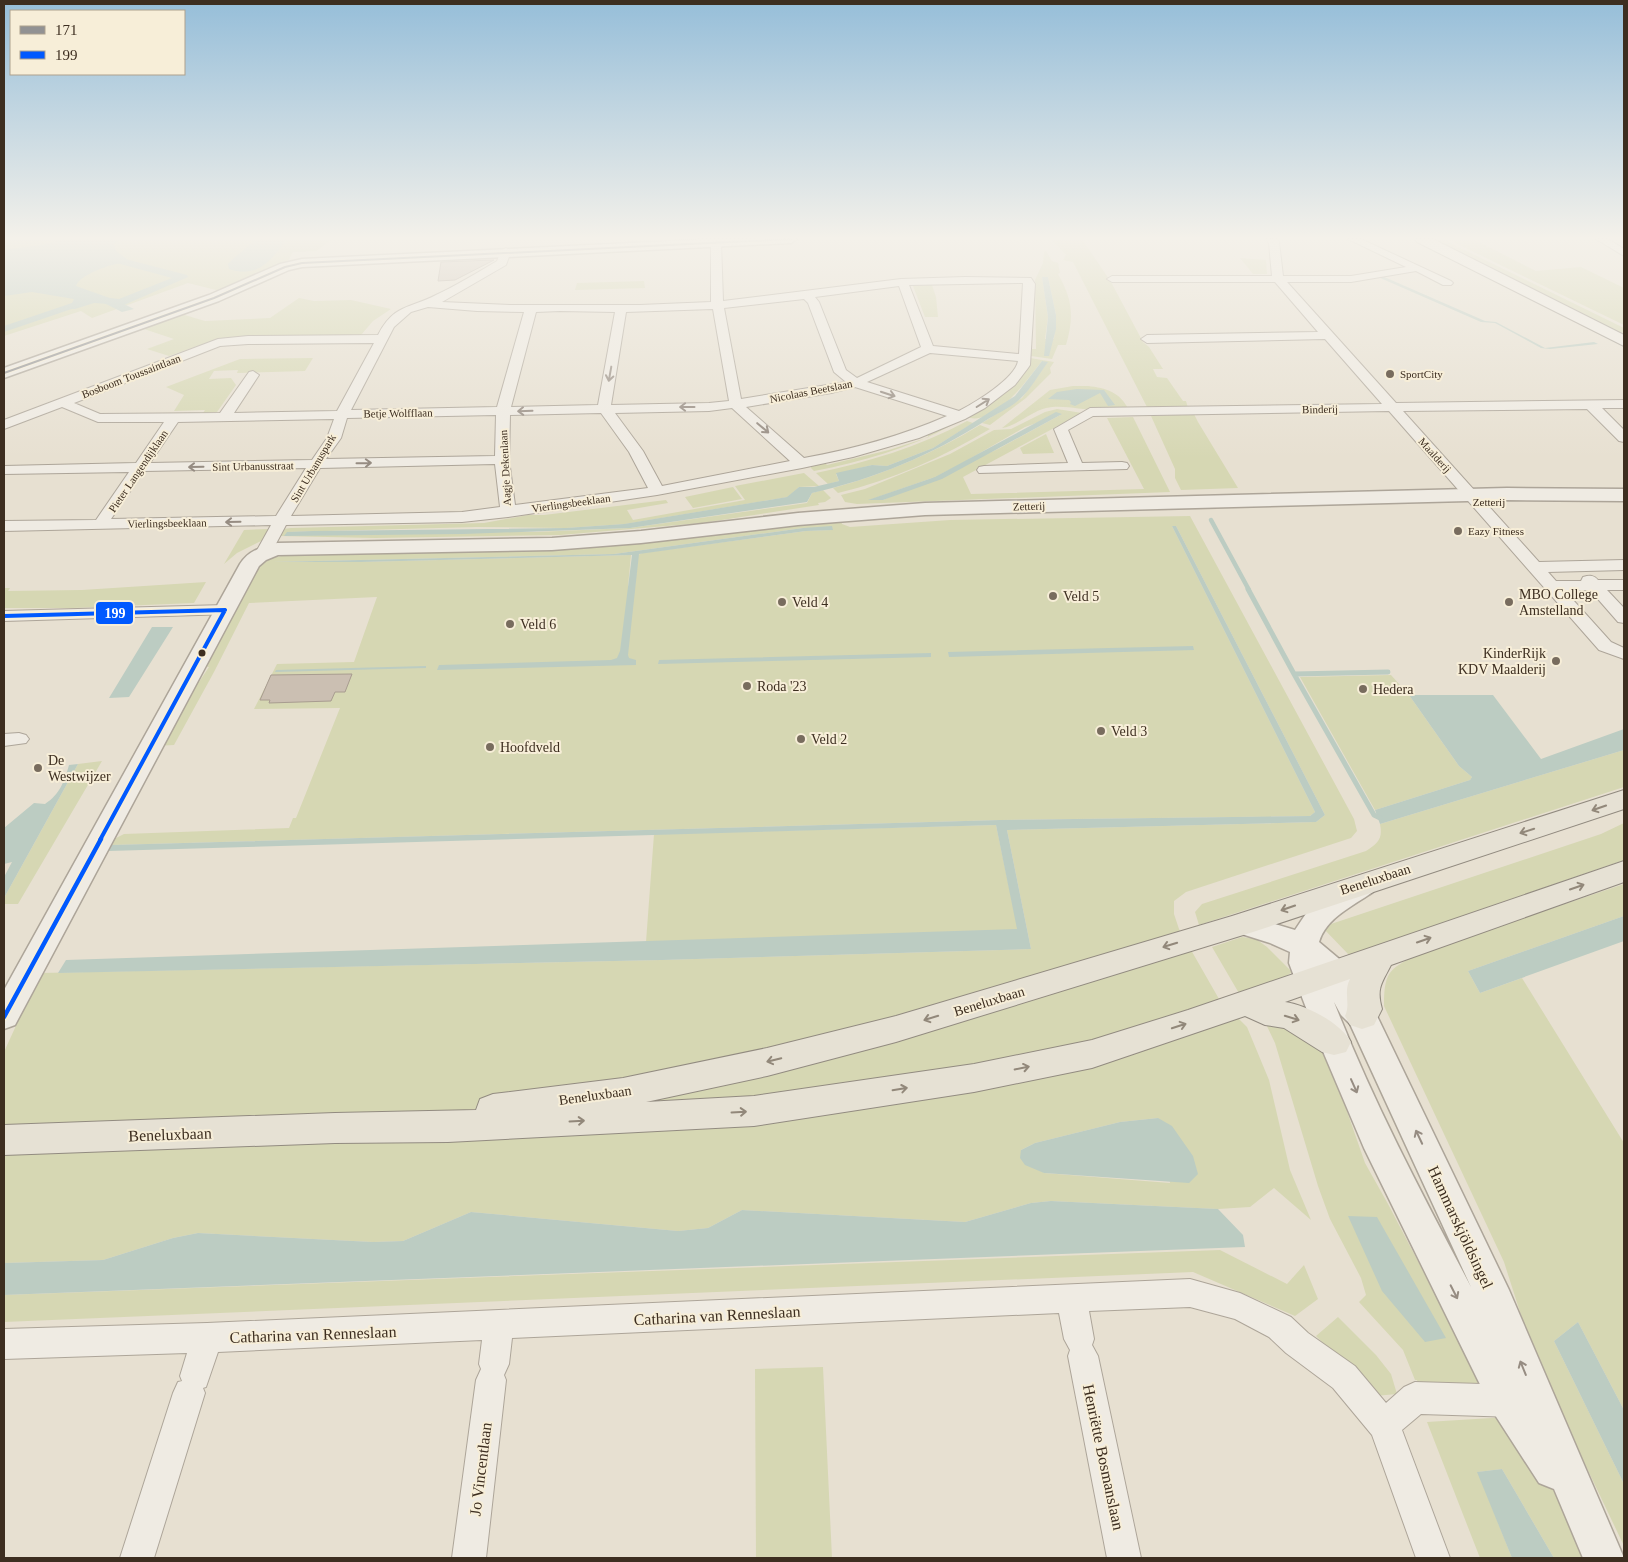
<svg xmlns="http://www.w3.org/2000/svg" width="1628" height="1562" viewBox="0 0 1628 1562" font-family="Georgia,serif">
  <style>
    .green { fill: #d6d7b3; fill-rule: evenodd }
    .cemetery { fill: #d1d1b3 }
    .water { fill: #bcccc2 }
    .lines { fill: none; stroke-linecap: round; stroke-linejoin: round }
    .stream-far1 { stroke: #bcccc2; stroke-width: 4.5 }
    .stream { stroke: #bcccc2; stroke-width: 5 }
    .canal { fill: #bcccc2; fill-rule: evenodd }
    .building { fill: #cbbfb2; stroke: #a89c90 }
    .minor-casing { stroke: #ada599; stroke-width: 2 }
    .tertiary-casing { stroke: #ada599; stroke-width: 3 }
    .secondary-casing { stroke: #9c958a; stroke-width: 2 }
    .primary-casing { stroke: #928b80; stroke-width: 2 }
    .minor { fill: #efebe3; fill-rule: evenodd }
    .tertiary { fill: #efebe3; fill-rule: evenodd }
    .secondary { fill: #efebe3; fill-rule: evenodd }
    .primary { fill: #e6e1d4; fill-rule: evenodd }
    .bus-1-casing { stroke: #f7eed8; stroke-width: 4 }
    .bus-2-far1-casing { stroke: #f7eed8; stroke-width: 8 }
    .bus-2-casing { stroke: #f7eed8; stroke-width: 8 }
    .bus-1 { stroke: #929293; stroke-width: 2 }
    .bus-2-far1 { stroke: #0059ff; stroke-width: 4 }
    .bus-2 { stroke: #0059ff; stroke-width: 4.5 }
    .oneway { stroke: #968c82 }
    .oneway2 { stroke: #92887a }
    .poi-dot { fill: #786c5e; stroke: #f7eed8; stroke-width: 2 }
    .bus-dot { fill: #3d2e20; stroke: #f7eed8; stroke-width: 2 }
    .labels { text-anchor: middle; stroke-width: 4; stroke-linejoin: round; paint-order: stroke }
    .far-poi-label { font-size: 11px; fill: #3d2e20; stroke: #f7eed8; text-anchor: start }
    .far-street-label { font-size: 11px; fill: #3d2e20; stroke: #f7eed8 }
    .poi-label { font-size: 14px; fill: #3d2e20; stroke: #f7eed8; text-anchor: start }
    .street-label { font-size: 14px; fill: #3d2e20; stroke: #f7eed8 }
    .near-street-label { font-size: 16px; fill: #3d2e20; stroke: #f7eed8 }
    .line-badge { stroke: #f7eed8; stroke-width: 2 }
    .badge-label { font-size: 14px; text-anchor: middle; font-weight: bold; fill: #fff }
  </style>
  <rect width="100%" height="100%" fill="#e7e0d1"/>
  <path class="green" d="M4,239H302L295,247L289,260L279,263H285L239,281L220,291L188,283L92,318L81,311L4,336Z
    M1051,239H1082L1111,282L1143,342L1149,347L1163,369H1153L1157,377L1167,378L1183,401H1186L1188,408L1148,409L1073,262L1063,260L1066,255Z
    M1436,239H1442L1624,328V337L1498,276Z
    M1447,239H1473L1536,271L1581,267L1624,288V325Z
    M1046,251L1052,261L1058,263L1060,273L1058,274C1073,300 1074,317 1066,345H1058L1052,359L1031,356L1032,349H1036L1035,280L1043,263L1044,252ZM1042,277H1048L1056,315L1054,339H1045L1048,317Z
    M1240,258L1266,260L1267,274H1253Z
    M644,281L645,288L575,290L577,283Z
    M932,285L936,297L938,317H925L913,286Z
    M299,298L314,301L351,300L391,309L373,321L361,335L228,337L203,344L169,356L147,349L174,339L138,327L178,313L205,321L270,318Z
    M313,358L305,371L237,373L238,370L214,371L209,379L231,378L236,385L217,412L203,413L205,410L174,411L184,395L166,387L240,359Z
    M1030,358L1054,362L1050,368L1051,373L1026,398L990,425L982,423L1022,398L1047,363L1042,361C1026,381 995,427 966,417L1004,394L1012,385Z
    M1088,386C1106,388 1120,392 1129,410H1103L1102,408H1097L1098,410C1081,410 1062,404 1046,408C1030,412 1017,426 1002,428L1050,390L1073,386Z
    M1057,409L1082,413L963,477L971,494L1144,489L1107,418L1133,417L1170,492L857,504L845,502L841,495L865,489L950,454L994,430L1011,429L1045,412ZM1062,414L998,449L883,500H869L935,477L959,465L1025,427Z
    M1194,414L1198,422L1238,488L1181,490L1175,478V469L1151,416Z
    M967,421L973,423L933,448L887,466L872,465L836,474L839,481L828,484L816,473C868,462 919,447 967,421Z
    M951,425H952C910,448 861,462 814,471L811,468V466L825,463L827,465L889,450L929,437L926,434Z
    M980,425L990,429C943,457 892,480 838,493L833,488C885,474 934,453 980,425Z
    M1046,434L1054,453L1023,454L1020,448Z
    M804,473L819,486L799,487L788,497L625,524L566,528L477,527L287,532H536L630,528L807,503L812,493L823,490L831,498L825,502L818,503L819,505L702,523L560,535L375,538L279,536L283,529L291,528L484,523L528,515H544L666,500L668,503L627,510L633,520L745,500L735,486Z
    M733,487L742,499L693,508L685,497Z
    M1190,516L1354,819L1357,831L1351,838L1186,892L1174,901V914L1179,929L1219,999L1247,1027L1269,1080L1290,1170L1311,1220L1274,1188L1250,1207L1218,1209L1051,1201L1031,1203L965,1222L742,1210L708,1228L678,1231L471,1212L403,1241L373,1242L198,1233L173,1238L103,1260L4,1263V1052L40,973L662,960L1031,949L1007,830L1316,822L1325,815L1176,526H1172L1315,812L1310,816L1000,820L111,845L114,839L124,834L289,828L293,818H296L340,708L254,709L277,664L354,662L377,597L249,603L214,672L174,745L155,746L189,683L199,682L209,667L199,666L259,567L271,558L287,555L473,551L650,541L841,521L842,524L850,527L950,520ZM803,528L832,530L806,531L642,553L638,555L635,586H628L631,555L361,562H273L614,554ZM1158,1118L1170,1183L1044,1173L1021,1150L1035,1143L1120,1122Z
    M269,529L263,540L237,553L224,564L244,530Z
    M206,582L194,603L73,608H4V588H10L8,591L82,590Z
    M1391,675L1409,695L1459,766L1472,777L1470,780L1375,810L1300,677Z
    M1624,750V787L1199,925L1195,912L1202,904L1366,851C1378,843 1383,839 1380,824Z
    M102,761L18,904H4V898L78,764Z
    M1624,823V860L1349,955L1322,927L1601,834Z
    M996,825L1018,930L646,942L654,834Z
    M1624,884V916L1468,971L1480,993L1522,978L1624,1143V1410L1578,1322L1554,1341L1624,1484V1546L1535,1359L1504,1262L1384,1006C1384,968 1391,969 1422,952Z
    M1242,937L1256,939L1267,947L1292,972L1285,977L1240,995L1212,947Z
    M1265,1022L1282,1023L1323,1050L1334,1074L1365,1163L1388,1204L1476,1372L1478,1388L1421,1393L1417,1380H1415L1403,1350L1359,1302L1366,1295L1361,1278L1330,1219L1318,1186L1275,1043Z
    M1220,1250L1287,1284L1304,1265L1318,1299L1295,1316L1193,1272L4,1322V1295Z
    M1338,1317L1376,1355L1391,1374L1397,1394L1375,1396L1316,1336Z
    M823,1367L832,1558H756L755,1369Z
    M1524,1416L1588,1558H1554L1502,1469L1478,1472L1512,1558H1480L1427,1422Z"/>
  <path class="cemetery" d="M287,239H333L316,251L277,253Z"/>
  <path class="water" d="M61,239H120L114,244L116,251L136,266C132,265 128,263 124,263C112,263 79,275 76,286L118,301L134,309L122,312L98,300L4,332V326L72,303L74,299L32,292L4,296V250L47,244Z
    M255,239H287C272,260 257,279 229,269L228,264C236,255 248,248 255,239Z
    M1382,276L1485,321L1496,322L1545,348L1594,342L1598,344L1550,349L1541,348L1495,323L1481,322L1378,277Z
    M1042,277H1048L1056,315V329L1049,356H1044L1048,317Z
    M1042,361L1048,362C1039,374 1031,389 1020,399C1010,408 996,414 985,421C932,455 874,479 812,493L807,502L630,528L463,534L284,536L287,532L313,531L566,528L624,524L787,497L799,487H814L839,481L836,473L872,465L887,466L933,448L1015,396Z
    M1077,389L1104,390L1115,405L1108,406L1100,393L1075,406L1070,404L1071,402L1069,400L1048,399L1057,392Z
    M1056,412L1062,414L942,479L883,500H868L935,477Z
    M832,526L833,530L806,531L639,554L628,655L629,658L636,660V665L437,670L439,665L611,660L617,658L620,651L632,555L361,562H273L614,554L803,528Z
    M1172,526H1176L1325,815L1316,822L1007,830L1031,949L662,960L58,973L66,960L1017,929L996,825L108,851L111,845L1000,820L1310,816L1315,812Z
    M152,627H173L129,697L109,698Z
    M1193,646L1194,650L949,657L948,652Z
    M931,653V657L658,664L659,660Z
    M426,666V668L275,672L276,670Z
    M1409,695H1493L1541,759L1624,729V750L1380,824L1375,810L1470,780L1472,777L1459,766Z
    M78,764L4,898V877L12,862L4,864V828L34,803L45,804C60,794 64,782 69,765Z
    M1624,916V941L1480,993L1468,971Z
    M1158,1118L1172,1126L1193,1156L1198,1174L1189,1183L1044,1173L1025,1165L1020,1158L1021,1150L1035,1143L1120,1122Z
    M1051,1201L1218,1209L1243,1235L1245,1247L4,1295V1263L103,1260L173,1238L198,1233L373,1242L403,1241L471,1212L678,1231L708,1228L742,1210L965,1222L1031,1203Z
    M1348,1216L1377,1217L1446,1338L1425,1342L1382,1291Z
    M1578,1322L1624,1410V1484L1554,1341Z
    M1502,1469L1554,1558H1512L1477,1472Z"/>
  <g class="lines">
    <path class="stream-far1" d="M1211,520L1249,590"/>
    <path class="stream" d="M1248,589L1294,674L1388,672
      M1294,674L1374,815L1380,818"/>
    <path class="canal" d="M106,254L187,275L188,277L124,305L94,303L75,309H67L65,307L67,305L93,296L119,299L172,278L102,259L101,257L102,255Z"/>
  </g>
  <path class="building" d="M494,260L455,280L438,281L441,262Z
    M352,674L345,692H335L331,701L269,703L270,700H260L271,675Z"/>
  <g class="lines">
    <g class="minor-casing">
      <path id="minor" d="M716,239L721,242L723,301L901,279L965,277L1031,278L1035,284L1030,365L1028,368L1015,385L985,408L965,419L919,438L853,457L802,468L657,495L508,517L462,522L286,525L270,555H258L256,552L271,525L4,531V521L96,520L129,472L4,474V466L136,463L164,422H98L62,407L4,429V420L218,339L248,336L378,335C394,304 409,309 436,295C457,285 477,273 497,261L501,251L506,248L511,251L506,265L442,302L510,305H640L711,302V242ZM1023,283L1019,354L933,346L909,285ZM899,286L921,347L857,378L846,370L819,302L815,297ZM804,299L808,303L834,372L846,382L741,399L724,308ZM428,307L477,311L524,312L497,407L351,410L394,327L411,312ZM713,309L729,401L709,403L611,405L626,312ZM560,311L615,312L598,405L511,407L536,312ZM374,343L337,411L234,413L259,375L253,371L249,372L220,413L100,414L74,403L220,346L248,344ZM930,353L1018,361C1015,379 974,403 959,411L867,382ZM855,387L947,416C901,436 854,449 804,458L746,407L831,393ZM732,408L790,461L662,486L643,451L615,413L709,411ZM601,413L629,452L648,488L515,505L509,460L510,415ZM496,415L495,456L326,459L341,438L347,418ZM334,419L327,438L312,460L150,463L178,422ZM495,464L500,507L462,512L291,516L320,468ZM306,468L276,516L111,519L144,471Z
        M1266,239H1277L1279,242L1283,276H1351L1406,267L1348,239H1361L1451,281L1453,283L1451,285H1443L1416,271L1351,282H1287L1396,403L1624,400V408H1602L1624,430V442L1619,441L1587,409L1403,411L1539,562L1624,560V570L1548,572L1556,581H1581L1583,577C1590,575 1594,575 1598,580H1624V590H1607L1624,608V623L1618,622L1590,590L1565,591L1611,642L1624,648V659L1599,650L1389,411L1093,416L1068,430L1082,463L1122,462L1127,463L1129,466L1127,469L979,473L977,470L979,467L984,466L1068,463L1054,429L1090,408L1382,404L1325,339L1147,343L1141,339L1147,335L1318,332L1275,282H1112L1107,279L1112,276H1272L1269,243Z
        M1596,239H1608L1624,249V256Z
        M225,605L231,606L233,610L231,614L4,621V611Z
        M19,733L26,735L29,739L26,743L4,746V734Z
        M1190,1279L1240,1293L1291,1317L1308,1333L1355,1366L1386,1403L1404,1387L1415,1382L1515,1385L1526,1390L1531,1401L1526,1412L1515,1417L1421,1414L1402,1430L1450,1558H1416L1372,1435L1333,1388L1286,1353L1269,1337L1235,1319L1190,1307L1089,1311L1094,1339L1092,1345L1098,1356L1141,1558H1107L1068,1356L1070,1350L1064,1339L1059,1313L512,1338L509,1364L504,1375L506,1380L486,1558H452L476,1380L481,1369L479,1364L482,1340L218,1352L206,1387L203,1388L205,1393L154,1558H120L173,1393L178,1382L182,1381L180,1376L187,1353L4,1359V1329L207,1323Z"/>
    </g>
    <g class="tertiary-casing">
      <path id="tertiary" d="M713,239H797L791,243L302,267L289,270L219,301L4,378V368L209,295L280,264L302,259Z
        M1507,488L1624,489V501L1507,500L925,515L798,525L641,543L552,550L278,555L266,560L259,566L15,1025L4,1029V990L240,564C249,550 262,547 277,543L552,538L641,531L798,513L925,503Z
        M1363,875L1373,878L1377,885L1373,892C1353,906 1326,918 1319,942L1344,963L1361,997L1373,1008L1377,1016L1509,1290L1624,1558H1583L1554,1489L1539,1483L1495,1415L1364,1148L1319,1042L1289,963L1290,952L1270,943L1232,931L1228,924L1232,917L1242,914L1295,930L1309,909L1353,878ZM1334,1002L1341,1015L1350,1024L1471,1287C1422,1194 1372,1100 1334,1002Z"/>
    </g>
    <g class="secondary-casing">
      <path id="secondary" d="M1415,239H1433L1624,335V346L1417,242Z"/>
    </g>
    <g class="primary-casing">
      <path id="primary" d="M1624,790V809L1253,932L896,1042L767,1076L646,1102L754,1096L974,1064L1092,1040L1188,1010L1624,861V882L1391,965C1382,983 1376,988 1382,1009L1374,1025L1362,1029L1350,1025L1345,1016C1351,1004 1343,992 1350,979L1285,1002C1306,1005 1341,1023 1351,1042L1346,1052L1334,1055L1322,1052L1284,1028L1265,1025L1245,1016L1092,1068L974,1092L754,1126L448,1142L335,1143L4,1155V1125L335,1113L476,1110L480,1099L493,1094L623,1078L767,1048L896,1016L1232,916Z"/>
    </g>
    <use href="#minor" class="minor"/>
    <use href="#tertiary" class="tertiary"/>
    <use href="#secondary" class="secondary"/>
    <use href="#primary" class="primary"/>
    <g class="bus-1-casing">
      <path id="bus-1" d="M4,373L214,298L285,267L302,263L791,239"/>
    </g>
    <g class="bus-2-far1-casing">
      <path id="bus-2-far1" d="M4,616L225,610
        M100,840L225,610"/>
    </g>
    <g class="bus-2-casing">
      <path id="bus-2" d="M4,1017L101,839"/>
    </g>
    <use href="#bus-1" class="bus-1"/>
    <use href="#bus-2-far1" class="bus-2-far1"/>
    <use href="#bus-2" class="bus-2"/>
  </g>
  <defs><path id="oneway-shaft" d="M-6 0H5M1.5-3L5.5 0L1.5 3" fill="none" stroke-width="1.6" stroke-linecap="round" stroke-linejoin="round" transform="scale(1.25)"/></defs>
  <g class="oneway">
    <use href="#oneway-shaft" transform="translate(610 374) rotate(100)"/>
    <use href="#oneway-shaft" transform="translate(888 394) rotate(18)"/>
    <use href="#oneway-shaft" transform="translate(983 403) rotate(-32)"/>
    <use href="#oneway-shaft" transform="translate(687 407) rotate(180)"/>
    <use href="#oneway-shaft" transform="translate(525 411) rotate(178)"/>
    <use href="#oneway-shaft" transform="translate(763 428) rotate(40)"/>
    <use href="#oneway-shaft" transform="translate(364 463) rotate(-1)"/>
    <use href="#oneway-shaft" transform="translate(196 467) rotate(179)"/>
    <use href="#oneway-shaft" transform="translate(233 522) rotate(179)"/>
    <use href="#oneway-shaft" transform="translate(1354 1086) rotate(66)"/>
    <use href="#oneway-shaft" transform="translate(1419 1137) rotate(-115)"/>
    <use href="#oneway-shaft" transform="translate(1454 1292) rotate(63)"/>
    <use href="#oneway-shaft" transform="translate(1523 1368) rotate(-112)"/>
  </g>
  <g class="oneway2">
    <use href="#oneway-shaft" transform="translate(1599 808) rotate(161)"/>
    <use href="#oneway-shaft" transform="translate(1527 831) rotate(162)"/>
    <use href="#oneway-shaft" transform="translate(1577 887) rotate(-19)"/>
    <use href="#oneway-shaft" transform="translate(1288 908) rotate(161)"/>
    <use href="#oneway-shaft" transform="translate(1424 940) rotate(-19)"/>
    <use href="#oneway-shaft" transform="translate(1170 945) rotate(163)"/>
    <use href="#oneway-shaft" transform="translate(931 1018) rotate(163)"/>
    <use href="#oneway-shaft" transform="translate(1292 1018) rotate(17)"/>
    <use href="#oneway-shaft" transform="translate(1179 1026) rotate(-18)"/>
    <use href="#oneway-shaft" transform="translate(774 1060) rotate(166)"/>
    <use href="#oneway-shaft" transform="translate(1022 1068) rotate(-12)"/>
    <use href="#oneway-shaft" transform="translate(900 1089) rotate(-9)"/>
    <use href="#oneway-shaft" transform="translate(739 1112) rotate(-3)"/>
    <use href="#oneway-shaft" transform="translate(577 1121) rotate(-3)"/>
  </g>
  <linearGradient id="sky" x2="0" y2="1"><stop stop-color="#96bed9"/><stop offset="0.52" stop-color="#f4f1ea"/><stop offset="1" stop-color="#f4f1ea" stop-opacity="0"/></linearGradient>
  <rect width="1628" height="458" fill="url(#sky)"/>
  <g class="poi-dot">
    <circle cx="1390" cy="374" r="5"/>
    <circle cx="1458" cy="531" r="5"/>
    <circle cx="1053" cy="596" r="5"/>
    <circle cx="782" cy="602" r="5"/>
    <circle cx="1509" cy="602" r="5"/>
    <circle cx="510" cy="624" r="5"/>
    <circle cx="1556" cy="661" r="5"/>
    <circle cx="747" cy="686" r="5"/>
    <circle cx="1363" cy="689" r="5"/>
    <circle cx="1101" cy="731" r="5"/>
    <circle cx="801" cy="739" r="5"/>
    <circle cx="490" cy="747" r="5"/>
    <circle cx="38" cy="768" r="5"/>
  </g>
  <circle class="bus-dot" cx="202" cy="653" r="4.5"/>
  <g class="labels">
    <g class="far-poi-label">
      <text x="1400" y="378">SportCity</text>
      <text x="1468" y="535">Eazy Fitness</text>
    </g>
    <g class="far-street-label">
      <text transform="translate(131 376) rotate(-21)" y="4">Bosboom Toussaintlaan</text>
      <text transform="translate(811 391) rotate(-11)" y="4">Nicolaas Beetslaan</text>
      <text transform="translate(1320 409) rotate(-1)" y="4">Binderij</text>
      <text transform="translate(398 413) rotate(-1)" y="4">Betje Wolfflaan</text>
      <text transform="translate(1435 455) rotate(48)" y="4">Maalderij</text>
      <text transform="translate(253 466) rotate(-1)" y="4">Sint Urbanusstraat</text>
      <text transform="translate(313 468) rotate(-59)" y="4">Sint Urbanuspark</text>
      <text transform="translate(505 468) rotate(-93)" y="4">Aagje Dekenlaan</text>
      <text transform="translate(138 471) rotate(-56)" y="4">Pieter Langendijklaan</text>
      <text x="1489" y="506">Zetterij</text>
      <text transform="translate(571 503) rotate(-8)" y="4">Vierlingsbeeklaan</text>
      <text transform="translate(1029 506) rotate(-2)" y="4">Zetterij</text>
      <text transform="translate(167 523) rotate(-1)" y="4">Vierlingsbeeklaan</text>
    </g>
    <g class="poi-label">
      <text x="1519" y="599">MBO College<tspan x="1519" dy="16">Amstelland</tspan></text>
      <text x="1063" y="601">Veld 5</text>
      <text x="792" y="607">Veld 4</text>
      <text x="520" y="629">Veld 6</text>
      <text x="1546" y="658" text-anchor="end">KinderRijk<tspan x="1546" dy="16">KDV Maalderij</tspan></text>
      <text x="757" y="691">Roda '23</text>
      <text x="1373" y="694">Hedera</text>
      <text x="1111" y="736">Veld 3</text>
      <text x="811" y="744">Veld 2</text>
      <text x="500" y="752">Hoofdveld</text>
      <text x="48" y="765">De<tspan x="48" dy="16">Westwijzer</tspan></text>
    </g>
    <g class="street-label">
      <text transform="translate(1375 879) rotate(-18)" y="5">Beneluxbaan</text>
      <text transform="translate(989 1001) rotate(-17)" y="5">Beneluxbaan</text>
      <text transform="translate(595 1095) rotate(-8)" y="5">Beneluxbaan</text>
    </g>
    <g class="near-street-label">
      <text transform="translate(170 1134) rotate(-2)" y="6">Beneluxbaan</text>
      <text transform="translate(1461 1227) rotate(65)" y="6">Hammarskjöldsingel</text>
      <text transform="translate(717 1315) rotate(-3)" y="6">Catharina van Renneslaan</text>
      <text transform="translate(313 1334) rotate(-2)" y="6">Catharina van Renneslaan</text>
      <text transform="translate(1104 1457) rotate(78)" y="6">Henriëtte Bosmanslaan</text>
      <text transform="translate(480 1469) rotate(-83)" y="6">Jo Vincentlaan</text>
    </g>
  </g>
  <rect class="line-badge" x="95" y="601" width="39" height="24" rx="5" fill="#0059ff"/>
  <g class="badge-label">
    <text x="115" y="618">199</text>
  </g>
  <rect width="1628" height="1562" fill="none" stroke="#3d2e20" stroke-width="10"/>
  <rect x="10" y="10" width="175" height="65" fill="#f7eed8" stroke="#ada18e"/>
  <rect x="20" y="26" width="25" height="8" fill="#929293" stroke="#ada18e"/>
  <text x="55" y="35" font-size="15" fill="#3d2e20">171</text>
  <rect x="20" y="51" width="25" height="8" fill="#0059ff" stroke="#ada18e"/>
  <text x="55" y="60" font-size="15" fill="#3d2e20">199</text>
</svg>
